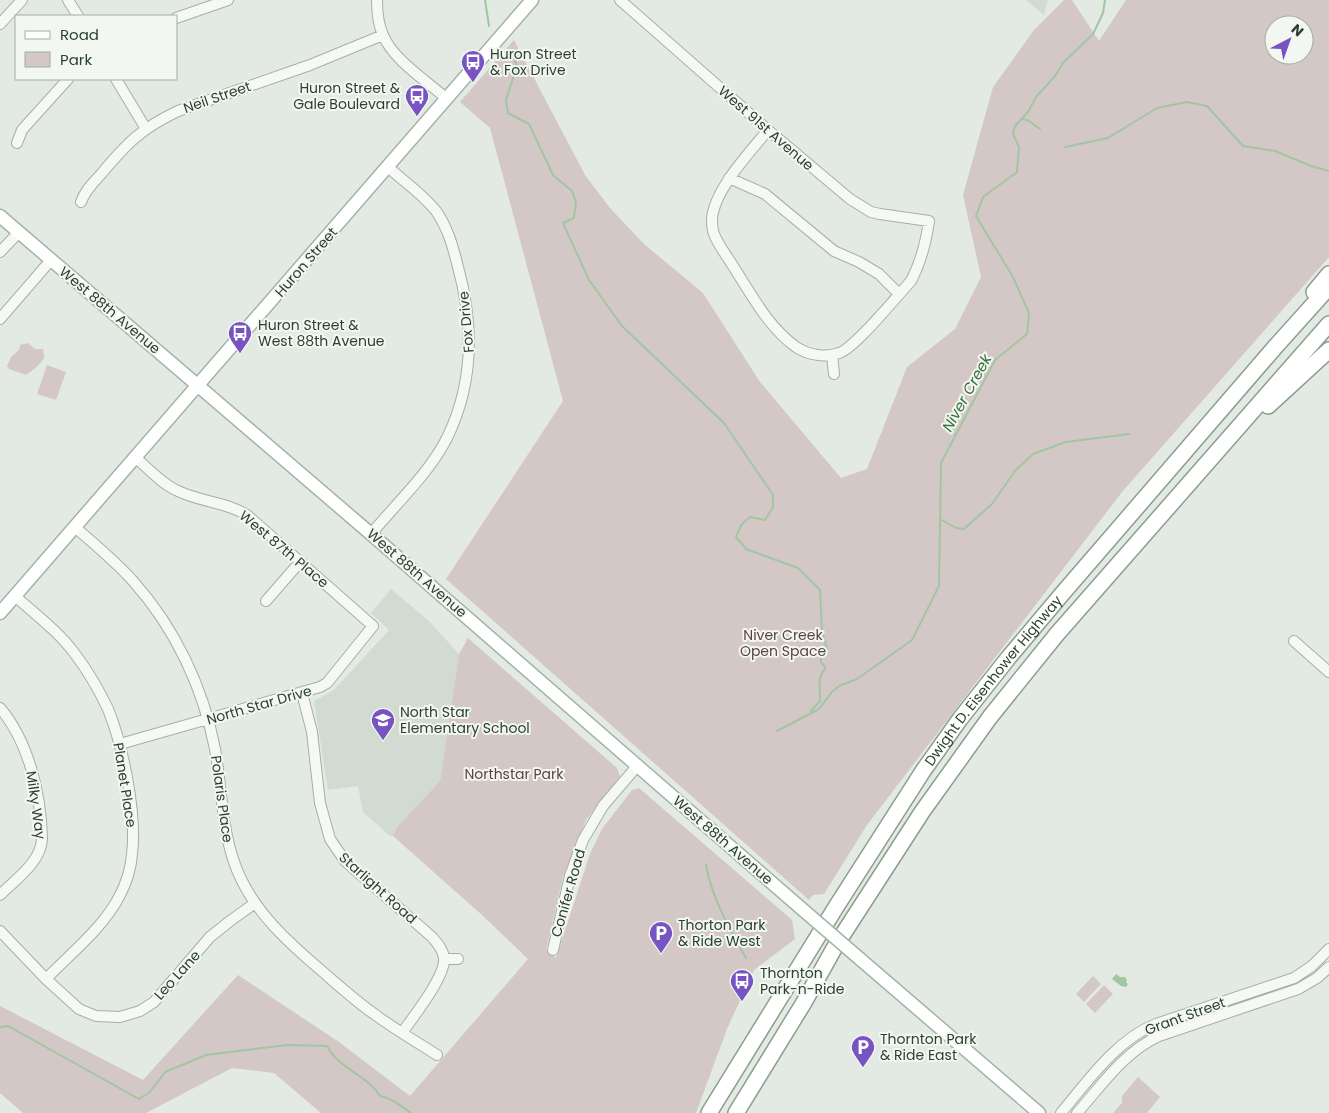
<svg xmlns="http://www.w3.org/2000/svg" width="1329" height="1113" viewBox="0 0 1329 1113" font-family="Poppins,sans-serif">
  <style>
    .built { fill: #d1dbd2 }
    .green { fill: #d3c8c5; fill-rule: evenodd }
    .water { fill: #a2c6a1 }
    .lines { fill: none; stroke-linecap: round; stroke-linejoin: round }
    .stream { stroke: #a2c6a1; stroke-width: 2 }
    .minor-casing { stroke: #a5b0a5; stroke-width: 12 }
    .major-casing { stroke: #a3b4a4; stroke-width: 15 }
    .highway-casing { stroke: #8b9f8d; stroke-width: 18 }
    .minor { stroke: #f5f8f5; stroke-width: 10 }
    .major { stroke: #fff; stroke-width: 12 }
    .highway { stroke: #fff; stroke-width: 15 }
    .major-bridge-casing { stroke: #a3b4a4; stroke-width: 15; stroke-linecap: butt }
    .major-bridge { stroke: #fff; stroke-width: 12 }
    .labels { text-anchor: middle; stroke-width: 4; stroke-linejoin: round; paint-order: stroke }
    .poi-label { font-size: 14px; fill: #2c402e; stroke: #f2f7f2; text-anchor: start }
    .street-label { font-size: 14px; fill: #2c402e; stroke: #f2f7f2 }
    .park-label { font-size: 14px; fill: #5b443b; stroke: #f2f7f2 }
    .water-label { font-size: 15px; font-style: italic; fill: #3a703b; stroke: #f2f7f2 }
  </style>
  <rect width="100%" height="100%" fill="#e3eae3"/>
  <path class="built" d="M1026,0H1048L1044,15Z
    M391,589L429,621L459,654L440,781L397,827L393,836H390L363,812L358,786L328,790L314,701L334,690L389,630L371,613Z"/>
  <path class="green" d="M1064,0H1072L1099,41L1126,0H1329V257L1122,492L867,825L824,894L813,895L809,900L446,579L563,401L490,128L460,102L514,40L585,175L610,208L644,244L703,293L760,382L841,478L867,469L907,367L955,329L981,277L963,195L993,87L1034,30ZM1274,25H1304V55H1274Z
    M28,343L35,349H43C43,352 45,355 44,358C43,362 30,373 26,375L9,369L7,366L11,357L19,350L20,345Z
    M47,365L66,372L56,400L37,394Z
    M468,638L617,768L620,776L586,820L563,877L546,950L556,958L590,854L602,829L632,790L639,788L792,920L795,939L754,970L727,1029L696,1113H321L274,1073L232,1068L146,1113H23L0,1093V1006L143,1080L238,975L339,1042L410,1096L528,959L482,915L393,836L397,827L440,781L459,654Z
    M1093,976L1101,984L1084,1002L1076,994Z
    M1104,985L1113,994L1095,1013L1086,1004Z
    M1138,1077L1160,1097L1147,1113H1113L1122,1103V1096Z"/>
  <path class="water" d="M1116,974L1120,977H1125L1127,980L1126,982L1128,984L1126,987L1121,986L1112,979Z"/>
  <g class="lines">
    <path class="stream" d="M485,0L489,26
      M513,56L517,66L506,100L508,113L529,124L553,175L572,191L576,202L574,218L563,223L589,280L622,326L724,423L773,495V507L765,520L750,517L741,525L736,537L746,549L798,568L820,590L822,631L827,649L825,652H821V662L825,667V669C816,679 821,690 820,701L811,711
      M1023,119L1029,121L1040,129
      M1065,147L1108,138L1157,108L1187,102L1207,106L1243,146L1275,151L1311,166L1329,171
      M940,519L956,528L964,529L992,504L1015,471L1033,454L1066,442L1129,434
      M777,731L819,709L832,692L839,686L857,679L912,640L939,586L941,463L995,360L1027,334L1029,313L1013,277L976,216L983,197L1017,172L1019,147L1013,134L1015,126L1028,112L1036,97L1055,76L1063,63L1093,34L1103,13L1105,0
      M706,865C712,899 730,929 746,958
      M0,1027L8,1026L139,1099L150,1092L165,1072L206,1055L287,1045L327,1046C338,1068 367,1075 380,1096C392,1098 401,1106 411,1113"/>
    <g class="minor-casing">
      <path id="minor" d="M68,0L78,16
        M377,0C377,12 378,24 383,35C393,60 427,81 447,99
        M620,0L768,130L850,199L871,212L880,214L929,221C926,242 921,262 911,281C897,296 855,348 839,353C826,358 808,355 796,347C768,327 751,294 733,266C727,256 718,245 714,234C712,229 712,224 712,219C714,190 750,152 768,130
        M176,18L228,0
        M0,24L22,0
        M116,79L146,129
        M17,143L22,130L68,79
        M729,178L765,194L834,251L859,262L879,274L899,294
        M81,202C85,190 94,182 102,173C127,143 142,128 178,111L310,65L383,35
        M0,252L19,232
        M0,319L51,260
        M832,355L834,374
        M75,527C95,545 116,562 133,581C175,628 203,687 215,749C223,794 221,839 242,881C259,915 287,941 316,966C336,983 355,1001 377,1016C396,1030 417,1042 437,1055
        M371,534C396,504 430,472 447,438C474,383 474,325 458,267C453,247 448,228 436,211C423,194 403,181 388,167
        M15,596C36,615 58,631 75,654C88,671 99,690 108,709C123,746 137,814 132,854C131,868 126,884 119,897C102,929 71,953 46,979
        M266,601L300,562
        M1294,641L1329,672
        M302,693L312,732L320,803L330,839L345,861L432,937C437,943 443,949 444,958C446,976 413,1017 402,1033
        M0,708C29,742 41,795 42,839C41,862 16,879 0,895
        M120,744L320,687L327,683L373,626L247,515C226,502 201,502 178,491C162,484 149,469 136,458
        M0,931L46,979L79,1009L96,1016L120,1017L140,1011L154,1002L210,937L230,921L255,903
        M553,950L570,876L583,840L603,806L638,765
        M444,959H458
        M1061,1113C1087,1082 1117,1039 1156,1024L1294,978L1312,966L1329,949
        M1077,1113C1102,1085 1124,1052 1159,1036L1298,989L1317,978L1329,967"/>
    </g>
    <g class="major-casing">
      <path id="major" d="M0,216L371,534L802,909
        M0,613L532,0
        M860,959L1039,1113"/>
    </g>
    <g class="highway-casing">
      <g id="highway">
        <path d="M1314,292L1329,274"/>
        <path d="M1268,406L1329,350"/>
        <path id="s1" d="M709,1113L836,907L923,771L960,719L1009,657L1062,594L1276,346L1329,287"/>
        <path d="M736,1113L803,1004L836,945L922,812L990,717L1057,634L1329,324"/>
      </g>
    </g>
    <use href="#minor" class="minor"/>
    <use href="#major" class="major"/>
    <use href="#highway" class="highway"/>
    <g class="major-bridge-casing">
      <path id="major-bridge" d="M802,909L860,959"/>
    </g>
    <use href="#major-bridge" class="major-bridge"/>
  </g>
  <defs>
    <g id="bus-pin" transform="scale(1.25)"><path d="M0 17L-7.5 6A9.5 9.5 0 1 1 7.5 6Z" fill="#7754c2" stroke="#f2f7f2"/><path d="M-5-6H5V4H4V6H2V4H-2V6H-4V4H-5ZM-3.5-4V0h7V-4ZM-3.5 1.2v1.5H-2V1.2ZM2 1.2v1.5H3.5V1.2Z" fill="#fff"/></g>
    <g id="school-pin" transform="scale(1.25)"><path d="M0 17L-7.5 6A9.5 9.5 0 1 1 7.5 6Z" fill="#7754c2" stroke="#f2f7f2"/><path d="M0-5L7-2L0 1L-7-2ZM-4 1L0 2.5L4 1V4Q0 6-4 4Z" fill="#fff"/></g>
    <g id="parking-pin" transform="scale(1.25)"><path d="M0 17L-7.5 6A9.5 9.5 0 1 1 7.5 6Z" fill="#7754c2" stroke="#f2f7f2"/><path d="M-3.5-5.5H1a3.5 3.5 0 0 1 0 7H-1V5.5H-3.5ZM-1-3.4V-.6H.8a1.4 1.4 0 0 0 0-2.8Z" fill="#fff"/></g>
  </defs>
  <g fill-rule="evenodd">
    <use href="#bus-pin" x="473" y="62"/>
    <use href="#bus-pin" x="417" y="96"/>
    <use href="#bus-pin" x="240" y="333"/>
    <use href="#school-pin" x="383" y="720"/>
    <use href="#parking-pin" x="661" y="933"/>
    <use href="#bus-pin" x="742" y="981"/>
    <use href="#parking-pin" x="863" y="1047"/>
  </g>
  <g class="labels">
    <g class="poi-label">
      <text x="490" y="59">Huron Street<tspan x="490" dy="16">&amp; Fox Drive</tspan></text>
      <text x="400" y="93" text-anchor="end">Huron Street &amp;<tspan x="400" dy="16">Gale Boulevard</tspan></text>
      <text x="258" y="330">Huron Street &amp;<tspan x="258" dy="16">West 88th Avenue</tspan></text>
      <text x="400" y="717">North Star<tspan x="400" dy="16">Elementary School</tspan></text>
      <text x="678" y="930">Thorton Park<tspan x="678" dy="16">&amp; Ride West</tspan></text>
      <text x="760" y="978">Thornton<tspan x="760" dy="16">Park-n-Ride</tspan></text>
      <text x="880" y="1044">Thornton Park<tspan x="880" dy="16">&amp; Ride East</tspan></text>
    </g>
    <g class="street-label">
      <text transform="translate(217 97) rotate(-19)" y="5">Neil Street</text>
      <text transform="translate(766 128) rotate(41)" y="5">West 91st Avenue</text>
      <text transform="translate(306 262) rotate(-49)" y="5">Huron Street</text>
      <text transform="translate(110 310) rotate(40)" y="5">West 88th Avenue</text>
      <text transform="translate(466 322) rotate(-95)" y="5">Fox Drive</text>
      <text transform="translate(284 549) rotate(40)" y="5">West 87th Place</text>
      <text transform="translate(417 573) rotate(41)" y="5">West 88th Avenue</text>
      <text dy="5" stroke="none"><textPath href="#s1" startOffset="518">Dwight D. Eisenhower Highway</textPath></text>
      <text transform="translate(259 705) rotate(-16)" y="5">North Star Drive</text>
      <text transform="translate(125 785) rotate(81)" y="5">Planet Place</text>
      <text transform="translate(222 799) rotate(82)" y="5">Polaris Place</text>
      <text transform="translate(36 805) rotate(82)" y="5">Milky Way</text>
      <text transform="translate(723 840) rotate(41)" y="5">West 88th Avenue</text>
      <text transform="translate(378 888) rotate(42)" y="5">Starlight Road</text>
      <text transform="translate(568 893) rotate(-74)" y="5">Conifer Road</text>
      <text transform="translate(177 975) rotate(-48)" y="5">Leo Lane</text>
      <text transform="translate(1185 1016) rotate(-20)" y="5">Grant Street</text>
    </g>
    <g class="park-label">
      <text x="783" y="640">Niver Creek<tspan x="783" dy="16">Open Space</tspan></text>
      <text x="514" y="779">Northstar Park</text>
    </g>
    <g class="water-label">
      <text transform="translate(967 393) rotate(-61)" y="5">Niver Creek</text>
    </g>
  </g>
  <rect x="15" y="15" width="162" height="65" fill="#f2f7f2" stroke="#a3aea4"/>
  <rect x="25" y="31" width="25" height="8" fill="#ffffff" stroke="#a3aea4"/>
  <text x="60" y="40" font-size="15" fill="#2c402e">Road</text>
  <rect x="25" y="52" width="25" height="15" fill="#d3c8c5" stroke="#a3aea4"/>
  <text x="60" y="65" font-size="15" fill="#2c402e">Park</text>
  <g transform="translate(1289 40) rotate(41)"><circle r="24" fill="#f2f7f2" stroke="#a3aea4"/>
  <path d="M0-4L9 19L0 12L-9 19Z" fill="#7754c2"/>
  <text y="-8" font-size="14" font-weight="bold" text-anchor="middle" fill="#2c402e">N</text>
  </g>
</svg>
